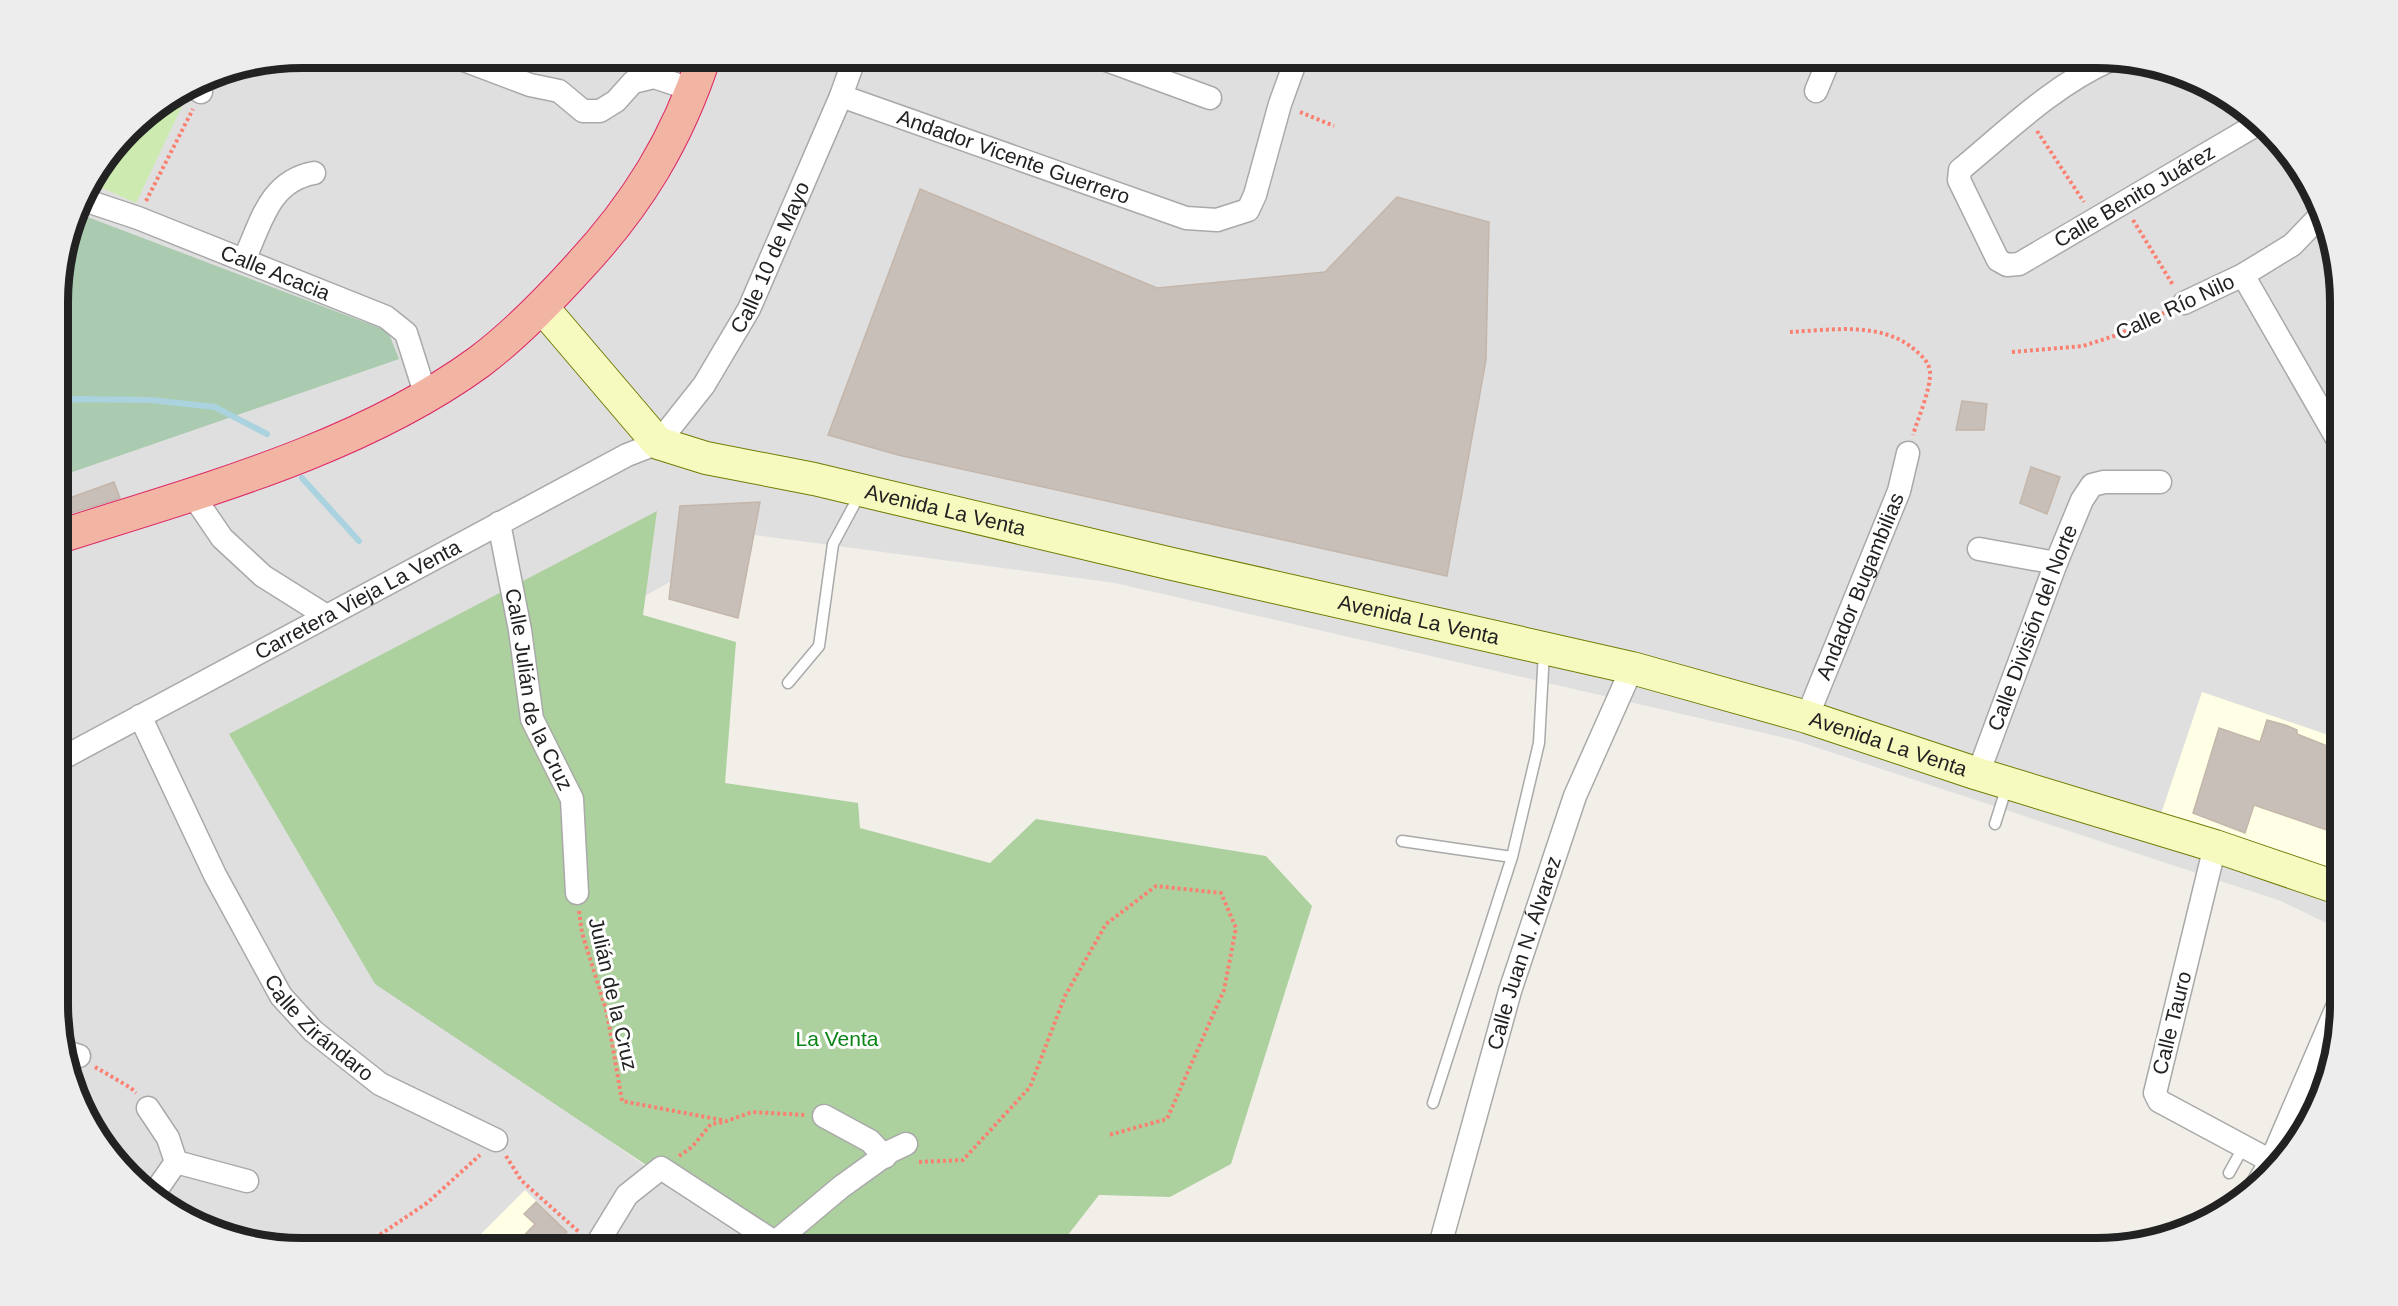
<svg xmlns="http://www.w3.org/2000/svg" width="2398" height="1306" viewBox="0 0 2398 1306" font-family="Arial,sans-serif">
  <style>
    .residential { fill: #e0dfdf }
    .education { fill: #ffffe5 }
    .grass { fill: #cdebb0 }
    .forest { fill: #add19e }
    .cemetery { fill: #aacbaf }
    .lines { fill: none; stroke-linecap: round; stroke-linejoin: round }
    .stream { stroke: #aad3df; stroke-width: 6 }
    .building { fill: #c7bfb8; stroke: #c4b6ab; stroke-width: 1.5 }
    .service-casing { stroke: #a9a9a9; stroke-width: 13 }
    .minor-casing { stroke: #a9a9a9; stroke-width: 25 }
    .secondary-casing { stroke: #707d05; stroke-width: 34 }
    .trunk-casing { stroke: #dc2a67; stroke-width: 35 }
    .path { stroke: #fa8072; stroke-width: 4; stroke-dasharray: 3 3; stroke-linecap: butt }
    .service { stroke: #fff; stroke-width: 10 }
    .minor { stroke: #fff; stroke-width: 22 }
    .secondary { stroke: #f7fabf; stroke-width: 32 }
    .trunk { stroke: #f2b4a3; stroke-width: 33 }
    .labels { text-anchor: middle; stroke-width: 6; stroke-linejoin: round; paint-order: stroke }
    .street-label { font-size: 21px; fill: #222; stroke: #fff }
    .park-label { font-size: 21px; fill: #0c8416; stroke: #fff }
    .rim { fill: none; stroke: #222; stroke-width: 8 }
  </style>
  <rect width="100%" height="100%" fill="#f2efe9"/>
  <path class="residential" d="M302,57H2096L2205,82L2257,118L2300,165L2339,270L2341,930L2281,901L1794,740L1115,583L755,535L321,775L483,1050L761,1249H302L193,1224L107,1153L76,1098L59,1037L58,285L82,194L140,118L208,76Z"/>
  <path class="education" d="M2202,692L2340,739L2341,879L2160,817Z
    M525,1190L567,1232L550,1249H466Z"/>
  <path class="grass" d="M177,95L185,100L136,203L91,183L140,118Z"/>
  <path class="forest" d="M657,511L643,615L736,642L725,783L858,803L860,828L990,863L1036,819L1266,856L1312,906L1231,1164L1170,1197L1099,1195L1057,1249H772L375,984L229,734Z"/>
  <path class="cemetery" d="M77,213L388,331L399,359L58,477V285Z"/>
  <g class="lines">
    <path class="stream" d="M58,403L76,399L150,400L215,407L267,434
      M302,478L359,541"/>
  </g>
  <path class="building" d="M920,189L1157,288L1325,272L1397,197L1489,222L1486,360L1447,576L898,455L828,435Z
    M1962,401L1987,404L1984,430H1956Z
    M2031,467L2060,477L2047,514L2020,503Z
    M114,482L120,498L58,517V502Z
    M760,502L738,618L669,599L680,506Z
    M2267,720L2285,725L2297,730V734L2340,751L2341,835L2254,805L2245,833L2193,813L2219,728L2260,742Z
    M536,1202L567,1232L550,1249H511L535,1224L524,1214Z"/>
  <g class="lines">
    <g class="service-casing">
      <path id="service" d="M788,683L819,646L833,544L860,494
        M1995,824L2007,786
        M1402,841L1512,857
        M1433,1103L1512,857L1539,743L1544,651
        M2229,1173L2244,1146"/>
    </g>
    <g class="minor-casing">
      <g id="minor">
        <path d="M456,57L530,85L559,91L583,111H600L616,101L633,82L654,77L693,90"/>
        <path d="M1098,57L1210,98"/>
        <path d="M1501,57L1504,59"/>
        <path id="s1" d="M2110,60C2054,85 2007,131 1960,170L1959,180L1998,260L2007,265L2019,264L2261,122"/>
        <path d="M192,86L201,92"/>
        <path d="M1816,91L1830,57"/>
        <path id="s2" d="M841,96L1186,218L1217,220L1248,210L1255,195L1280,104L1297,57"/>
        <path id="s3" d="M81,199L138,218L386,317L406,333L426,396"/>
        <path d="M244,260C261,223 269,181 314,173"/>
        <path d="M2243,275L2339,442"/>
        <path d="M2184,303L2243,275L2292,245L2319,217"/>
        <path d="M192,494L222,538L263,576L325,615"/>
        <path id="s4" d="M499,523L520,630L532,719L572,799L577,893"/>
        <path d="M1979,549L2056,563"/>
        <path id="s5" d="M140,716L215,875L281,996L313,1031L380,1084L496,1140"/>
        <path id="s6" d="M1807,717L1899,491L1908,453"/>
        <path id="s7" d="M59,760L627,455L658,443L704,385L749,309L841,96L855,57"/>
        <path id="s8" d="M1978,774L2056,563L2082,500L2092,485L2104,482H2160"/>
        <path d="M2215,846L2155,1093L2159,1101L2280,1166"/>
        <path d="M63,1051L79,1056"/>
        <path d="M148,1108L168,1138L176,1162L155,1192"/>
        <path d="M824,1116L870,1141L885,1157"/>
        <path d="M176,1162L247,1181"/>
        <path d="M2255,1188L2271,1161L2341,998"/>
        <path d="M594,1249L627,1195L661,1168L785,1249"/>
        <path d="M767,1249L841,1187L891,1151L906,1144"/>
        <path id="s9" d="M1439,1249L1510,991L1575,796L1632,668"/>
      </g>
    </g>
    <g class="secondary-casing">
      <g id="secondary">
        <path id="s10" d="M542,307L658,443L706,458L814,479L1168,563L1632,668L1807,717L1978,774L2215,846L2341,889"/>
      </g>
    </g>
    <g class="trunk-casing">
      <path id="trunk" d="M58,537C198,492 358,450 479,362C515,335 547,302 577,269C637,205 677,140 704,57"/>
    </g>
    <path class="path" d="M1300,112L1334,126
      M2037,131L2084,202
      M146,201L193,109
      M2133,220L2173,285
      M1790,332C1831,330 1882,321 1915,350C1922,356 1929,362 1930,372C1931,389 1918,418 1913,435
      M2012,352L2083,346L2117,335L2166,312
      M579,911L582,933L607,1013L622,1101L727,1121L752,1112L805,1115
      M95,1067L131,1088L136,1093
      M506,1156L521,1180L579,1232
      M679,1156L692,1147L711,1124L724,1122
      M919,1162L963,1160L1030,1087L1065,996L1106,924L1156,886L1221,893L1236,928L1224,990L1167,1119L1109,1135
      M375,1238L427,1203L480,1155"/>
    <use href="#service" class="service"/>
    <use href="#minor" class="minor"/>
    <use href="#secondary" class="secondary"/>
    <use href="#trunk" class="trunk"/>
  </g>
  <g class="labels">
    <g class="street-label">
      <text dy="7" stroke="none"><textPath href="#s2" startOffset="183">Andador Vicente Guerrero</textPath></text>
      <text dy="7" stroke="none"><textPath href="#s1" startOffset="442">Calle Benito Juárez</textPath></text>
      <text dy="7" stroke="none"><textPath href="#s7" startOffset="896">Calle 10 de Mayo</textPath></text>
      <text dy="7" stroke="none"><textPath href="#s3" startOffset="208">Calle Acacia</textPath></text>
      <text transform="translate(2175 307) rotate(-25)" y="7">Calle Río Nilo</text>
      <text dy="7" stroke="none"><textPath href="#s10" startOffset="474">Avenida La Venta</textPath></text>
      <text dy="7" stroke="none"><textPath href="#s6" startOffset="141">Andador Bugambilias</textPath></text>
      <text dy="7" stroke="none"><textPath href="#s7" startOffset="339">Carretera Vieja La Venta</textPath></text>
      <text dy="7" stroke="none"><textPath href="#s10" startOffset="960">Avenida La Venta</textPath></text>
      <text dy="7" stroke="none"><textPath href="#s8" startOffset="156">Calle División del Norte</textPath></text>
      <text dy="7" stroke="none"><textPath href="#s4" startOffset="172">Calle Julián de la Cruz</textPath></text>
      <text dy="7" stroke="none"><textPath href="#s10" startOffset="1446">Avenida La Venta</textPath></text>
      <text dy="7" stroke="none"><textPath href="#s9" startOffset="308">Calle Juan N. Álvarez</textPath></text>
      <text transform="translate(613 994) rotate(77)" y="7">Julián de la Cruz</text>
      <text transform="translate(2172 1023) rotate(-76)" y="7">Calle Tauro</text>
      <text dy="7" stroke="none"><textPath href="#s5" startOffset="363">Calle Zirándaro</textPath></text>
    </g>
    <g class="park-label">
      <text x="837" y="1046">La Venta</text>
    </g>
  </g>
  <path d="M0 0H2398V1306H0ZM302 68H2096A234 234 0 0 1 2330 302V1004A234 234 0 0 1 2096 1238H302A234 234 0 0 1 68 1004V302A234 234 0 0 1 302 68Z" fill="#ededed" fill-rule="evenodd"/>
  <path class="rim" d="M302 68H2096A234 234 0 0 1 2330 302V1004A234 234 0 0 1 2096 1238H302A234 234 0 0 1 68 1004V302A234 234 0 0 1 302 68Z"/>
</svg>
